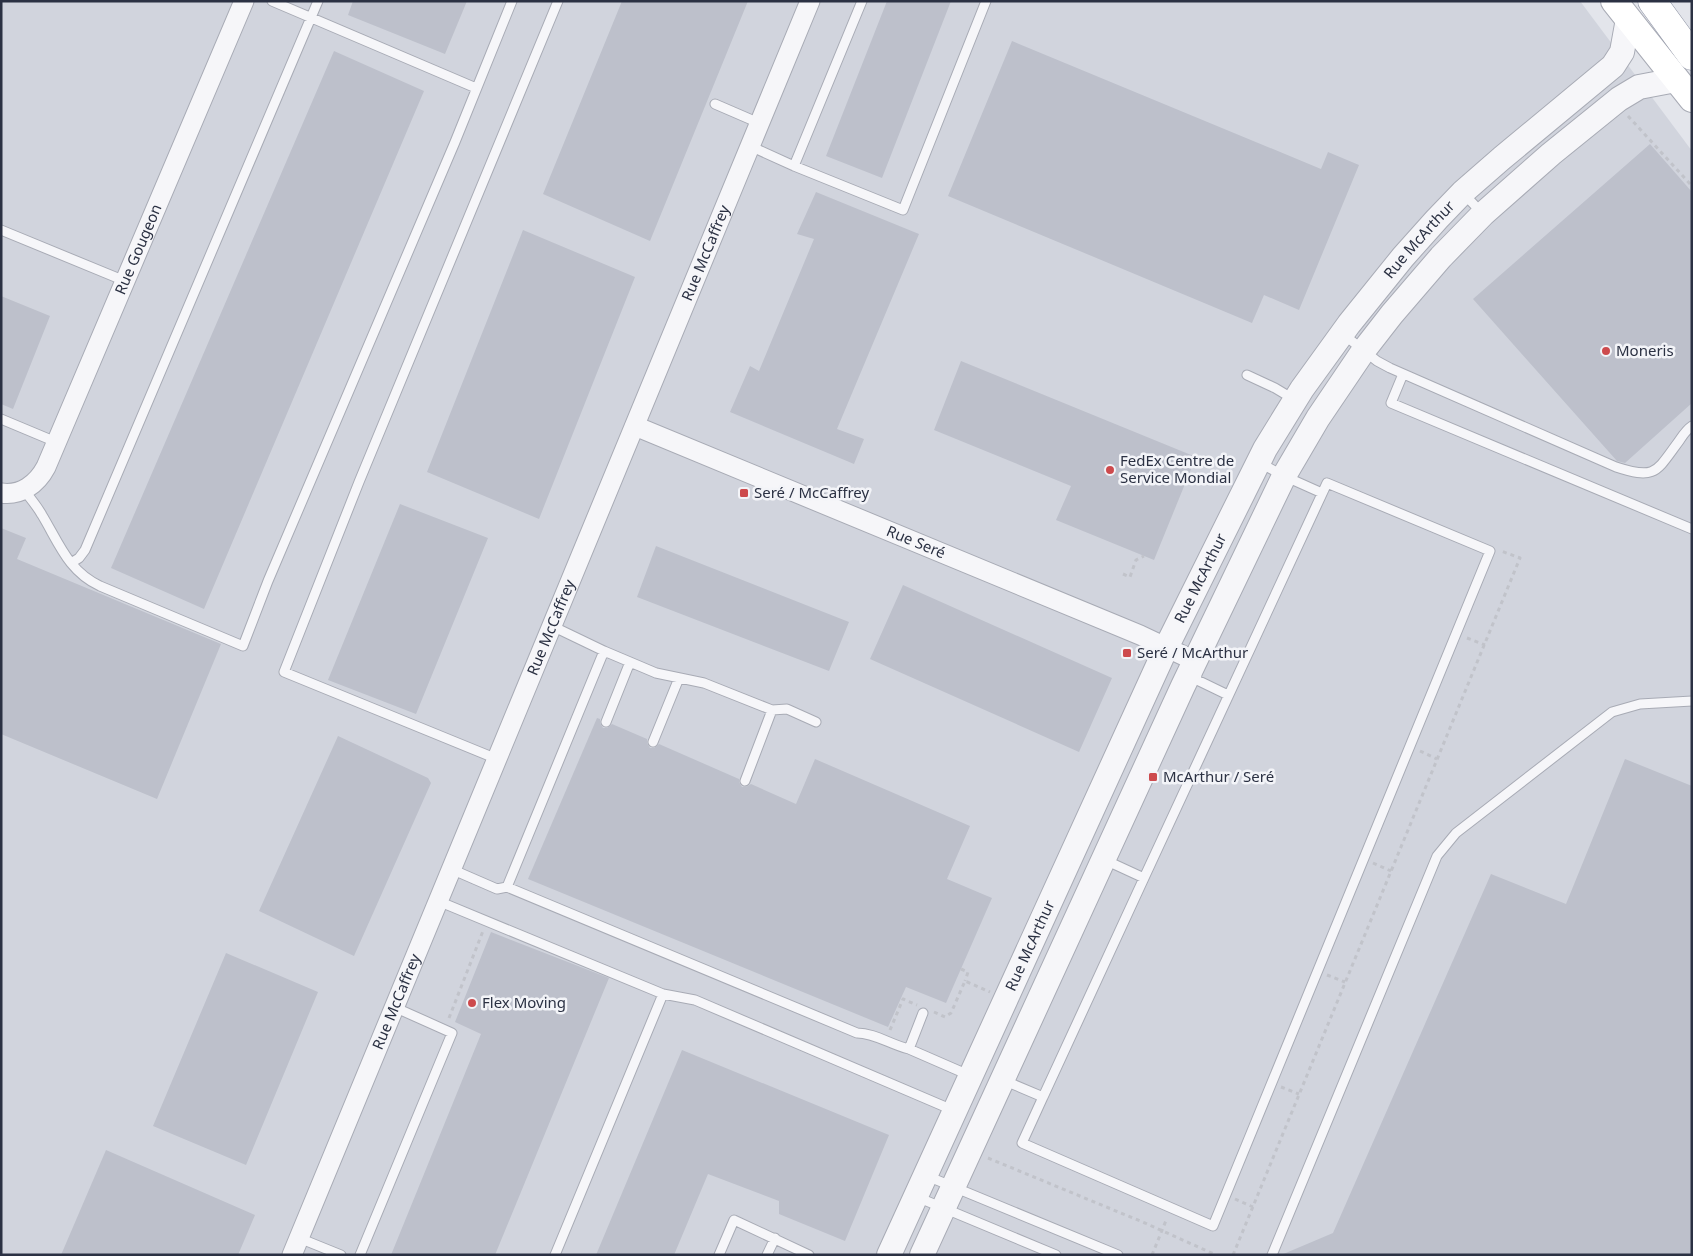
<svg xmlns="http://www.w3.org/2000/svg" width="1693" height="1256" viewBox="0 0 1693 1256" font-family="'Noto Sans',sans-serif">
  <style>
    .built { fill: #d1d4dd }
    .building { fill: #bdc0cb }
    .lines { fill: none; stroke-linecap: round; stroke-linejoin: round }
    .service-casing { stroke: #a8abb5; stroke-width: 11 }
    .minor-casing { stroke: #a8abb5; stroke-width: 21 }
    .tertiary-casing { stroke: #a8abb5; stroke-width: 26 }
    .secondary-casing { stroke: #a8abb5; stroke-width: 28 }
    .motorway-casing { stroke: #8a90a1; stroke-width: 29 }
    .path { stroke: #c1c3ca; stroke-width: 3; stroke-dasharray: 4 4; stroke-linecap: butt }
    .service { stroke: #f6f6f9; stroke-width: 9 }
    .minor { stroke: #f6f6f9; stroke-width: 19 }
    .tertiary { stroke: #f6f6f9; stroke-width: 24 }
    .secondary { stroke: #fff; stroke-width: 26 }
    .motorway { stroke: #fff; stroke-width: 28 }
    .poi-dot { fill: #cd4a4d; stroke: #f3f4f8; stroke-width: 2 }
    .labels { text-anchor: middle; stroke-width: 5; stroke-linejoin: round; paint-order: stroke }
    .street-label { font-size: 15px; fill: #2b3143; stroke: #f3f4f8 }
    .poi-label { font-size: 15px; fill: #2b3143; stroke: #f3f4f8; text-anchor: start }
  </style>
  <rect width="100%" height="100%" fill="#e3e5eb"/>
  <path class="built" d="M1,1H1580L1692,151V1255H1Z"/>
  <path class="building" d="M353,1H467L445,54L348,15Z
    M622,1H748L650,241L543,194Z
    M887,1H951L882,178L826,156Z
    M1012,41L1321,169L1328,152L1359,165L1299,310L1264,295L1252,323L948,196Z
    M334,51L424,91L204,609L111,568Z
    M1650,144L1692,192V403L1625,463L1617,461L1473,299Z
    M816,192L919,234L837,429L864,439L854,464L730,412L750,366L759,371L814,239L797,234Z
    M523,230L635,277L539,519L427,472Z
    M1,296L50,316L13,409L1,404Z
    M961,361L1196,457L1154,560L1056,520L1071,486L934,430Z
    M400,504L488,538L416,714L328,680Z
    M1,528L26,538L17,559L221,644L157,799L1,734Z
    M656,546L849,622L829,671L637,597Z
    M903,585L1112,678L1079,752L870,659Z
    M597,718L600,719V723L603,728H607L612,724L647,739V743L650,748H654L659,744L739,779V782L742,787H746L751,784L796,804L815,759L970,826L947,879L992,898L946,1003L906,987L888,1027L528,879Z
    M338,736L428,778L431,783L354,956L259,911Z
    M1625,759L1692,786V1255H1281L1333,1233L1491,874L1566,904Z
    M491,932L609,978L495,1255H391L481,1034L455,1022Z
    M226,953L318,992L246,1165L153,1126Z
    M682,1050L889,1135L845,1241L779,1214V1201L708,1174L674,1255H596Z
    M106,1150L255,1215L238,1255H61Z"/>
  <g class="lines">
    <g class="service-casing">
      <path id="service" d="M272,1L476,88
        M715,104L759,123
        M750,146L794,166L862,1
        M794,166L903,210L986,1
        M1463,193L1483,214
        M1,230L125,281
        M1343,334L1377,361L1390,368L1616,467C1656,480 1656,472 1679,441C1683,435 1686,430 1692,426
        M1403,374L1391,403L1692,529
        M1247,375L1275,388L1295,400
        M1,419L56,442
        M1260,463L1284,476L1322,493
        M24,490C30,498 37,506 42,515C59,543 68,571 100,586L243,646L268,581L455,142L512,1
        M71,563L79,558L85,550L318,1
        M604,651L656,673L704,683L772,710L787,709L816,722
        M1196,670L1197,680L1228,695
        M606,722L630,662
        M653,742L679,678
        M497,759L284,672L359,482L558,1
        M745,781L772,710
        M451,869L497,889L507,887L857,1033C875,1033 891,1045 909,1049
        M507,887L604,651L552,626
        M438,901L663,994L695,1000L955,1111
        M923,1013L909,1049L971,1076
        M1003,1080L1043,1097L1144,878L1105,860
        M1043,1097L1022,1143L1213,1226L1490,551L1327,483L1144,878
        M927,1176L1118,1255
        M917,1197L1056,1255
        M299,1238L341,1255
        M360,1255L452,1033L394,1007
        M555,1255L663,994
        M719,1255L734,1220L809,1255
        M767,1255L775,1238
        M1272,1255L1437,856L1456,833L1612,712L1640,704L1692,701"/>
    </g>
    <g class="minor-casing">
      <g id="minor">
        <path id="s1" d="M635,426L1140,635L1195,661"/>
        <path id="s2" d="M1,493C21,496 37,484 46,467L244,1"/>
        <path id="s3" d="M292,1255L810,1"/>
      </g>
    </g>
    <g class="tertiary-casing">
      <g id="tertiary">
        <path id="s4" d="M889,1255L1166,648L1265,449L1302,389L1349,324L1403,257L1437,219L1463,192L1502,158L1613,66L1622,52L1628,19"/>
        <path d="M922,1255L1183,686L1284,476L1318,418L1364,350L1392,314L1441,257L1483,214L1551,154L1619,99L1639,87L1676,80"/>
      </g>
    </g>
    <g class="secondary-casing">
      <path id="secondary" d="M1614,1L1692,99"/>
    </g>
    <g class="motorway-casing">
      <path id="motorway" d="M1652,1L1692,56"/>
    </g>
    <path class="path" d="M1628,116L1692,186
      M1123,574L1130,577L1136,560L1144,556
      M1467,638L1485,645
      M1420,751L1437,759
      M1373,863L1391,871
      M961,969L968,972L965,981
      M1327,975L1345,982
      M934,1012L945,1017L951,1013L965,981L990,992
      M449,1018L483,931
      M890,1030L903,999L917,1005
      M1281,1087L1299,1094
      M988,1158L1145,1223L1216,1255
      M1235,1199L1253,1207
      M1152,1255L1167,1218
      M1233,1255L1520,558L1501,551"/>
    <use href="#service" class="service"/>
    <use href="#minor" class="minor"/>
    <use href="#tertiary" class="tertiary"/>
    <use href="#secondary" class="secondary"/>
    <use href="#motorway" class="motorway"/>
  </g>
  <g class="poi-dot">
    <circle cx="1606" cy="351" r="5"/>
    <circle cx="1110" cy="470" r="5"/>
    <rect x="739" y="488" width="10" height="10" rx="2.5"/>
    <rect x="1122" y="648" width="10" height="10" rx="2.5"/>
    <rect x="1148" y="772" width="10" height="10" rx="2.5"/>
    <circle cx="472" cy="1003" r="5"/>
  </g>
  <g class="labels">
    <g class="street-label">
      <text dy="5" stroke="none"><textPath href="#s4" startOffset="1150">Rue McArthur</textPath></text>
      <text dy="5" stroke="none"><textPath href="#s2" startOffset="292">Rue Gougeon</textPath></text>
      <text dy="5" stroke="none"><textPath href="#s3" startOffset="1084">Rue McCaffrey</textPath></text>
      <text dy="5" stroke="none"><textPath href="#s1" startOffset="304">Rue Seré</textPath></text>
      <text dy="5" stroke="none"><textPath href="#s4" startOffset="745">Rue McArthur</textPath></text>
      <text dy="5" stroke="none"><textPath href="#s3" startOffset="679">Rue McCaffrey</textPath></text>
      <text dy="5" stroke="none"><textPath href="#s4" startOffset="340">Rue McArthur</textPath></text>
      <text dy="5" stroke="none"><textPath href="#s3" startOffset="274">Rue McCaffrey</textPath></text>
    </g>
    <g class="poi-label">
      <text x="1616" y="356">Moneris</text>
      <text x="1120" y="466">FedEx Centre de<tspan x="1120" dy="17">Service Mondial</tspan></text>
      <text x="754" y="498">Seré / McCaffrey</text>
      <text x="1137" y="658">Seré / McArthur</text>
      <text x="1163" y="782">McArthur / Seré</text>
      <text x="482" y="1008">Flex Moving</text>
    </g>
  </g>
  <rect width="1693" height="1256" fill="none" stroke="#2b3143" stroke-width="5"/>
</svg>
